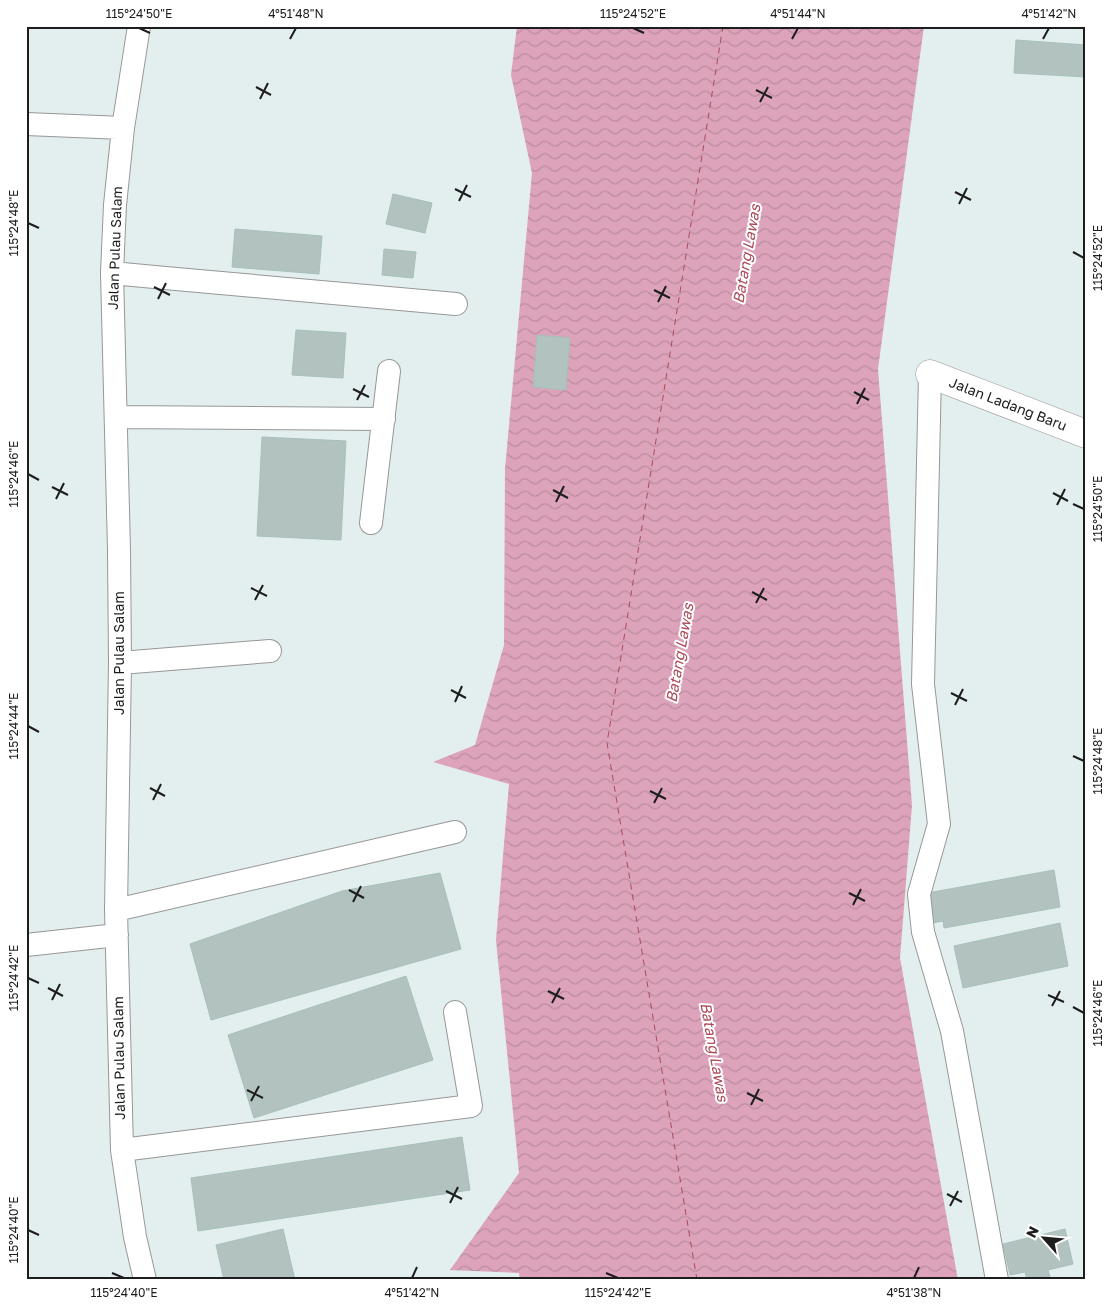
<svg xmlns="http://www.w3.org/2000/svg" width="1112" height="1306" viewBox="0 0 1112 1306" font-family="'Golos Text',sans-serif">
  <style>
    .water { fill: url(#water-waves) }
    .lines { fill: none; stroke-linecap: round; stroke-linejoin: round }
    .ferry { stroke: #ac4a57; stroke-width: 1; stroke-dasharray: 6 5; stroke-linecap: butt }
    .building { fill: #b2c3bf; stroke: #a5c0bb }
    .minor-casing { stroke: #979797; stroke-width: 24 }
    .tertiary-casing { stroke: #979797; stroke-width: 29 }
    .minor { stroke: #fff; stroke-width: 22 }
    .tertiary { stroke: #fff; stroke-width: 28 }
    .ticks { fill: none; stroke: #1d1d1d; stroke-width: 2 }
    .labels { text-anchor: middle; stroke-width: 4; stroke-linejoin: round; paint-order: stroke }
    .street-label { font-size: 14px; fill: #1d1d1d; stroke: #fff }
    .water-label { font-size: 15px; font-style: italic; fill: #ac4a57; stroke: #fff }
    .neatline { fill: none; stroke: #1d1d1d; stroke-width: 2 }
    .ticks-label { font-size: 12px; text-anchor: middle; fill: #1d1d1d }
  </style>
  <defs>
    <pattern id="water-waves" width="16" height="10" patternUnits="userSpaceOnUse" patternTransform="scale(1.25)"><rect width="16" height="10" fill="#dca3ba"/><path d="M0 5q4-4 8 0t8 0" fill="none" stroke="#bc8c9f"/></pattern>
  </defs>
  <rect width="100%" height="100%" fill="#e3eeee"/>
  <path class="water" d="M517,26H924L878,369L912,805L900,958L958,1280H520L519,1273L450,1270L519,1173L496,940L509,784L433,762L475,745L504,645L505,469L532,173L511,75Z"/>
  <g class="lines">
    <path class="ferry" d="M697,1280L607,743L723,26"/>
  </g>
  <path class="building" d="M1016,40L1086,45V77L1014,73Z
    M393,194L432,203L425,233L386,224Z
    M235,229L322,236L319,274L232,267Z
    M384,249L416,252L413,278L382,275Z
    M296,330L346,333L343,378L292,375Z
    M537,335L570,338L566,390L533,387Z
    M262,437L346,441L341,540L257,536Z
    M1054,870L1060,907L944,928L943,921L927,924L922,894Z
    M440,873L461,949L211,1020L190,944L342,891Z
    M1060,923L1068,966L963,988L954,946Z
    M406,976L433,1060L254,1118L228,1035Z
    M462,1137L470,1190L198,1231L191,1178Z
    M283,1229L295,1280H224L216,1245Z
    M1065,1229L1073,1264L1048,1270L1051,1280H1027L1025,1272L1010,1275L1003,1244Z"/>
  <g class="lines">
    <g class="minor-casing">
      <path id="minor" d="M139,26L123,128L115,205L112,273L119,550L120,663L116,910L122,1150L135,1237L145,1280
        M26,124L123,128
        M112,273L165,278L456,304
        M930,374L923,684L939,824L919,894L923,932L952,1031L997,1280
        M116,417L384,419
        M371,523L389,371
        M120,663L270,651
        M116,910L455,832
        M26,945L117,935
        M122,1150L471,1106L455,1012"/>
    </g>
    <g class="tertiary-casing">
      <path id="tertiary" d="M930,374L1086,434"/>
    </g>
    <use href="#minor" class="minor"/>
    <use href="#tertiary" class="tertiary"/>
  </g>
  <path class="ticks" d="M139,28L150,33M633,28L644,33M290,39L296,28M792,39L798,28M1043,39L1049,28M256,87L271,95M756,90L772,98M260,99L268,83M760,102L768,87M455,189L471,197M955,192L971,200M459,201L467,185M959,204L967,188M28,223L39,228M1073,252L1084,258M154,287L170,295M654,290L670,298M158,299L166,283M658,302L666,286M353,389L369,397M854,392L869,400M357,400L365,385M857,404L865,388M28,474L39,480M52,487L68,495M553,490L568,498M1053,493L1068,501M56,499L64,483M556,502L564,486M1073,504L1084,509M1057,505L1065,489M251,588L267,596M752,592L767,600M255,600L263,585M756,603L764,588M451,690L466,698M951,693L967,701M455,702L462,686M955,705L963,689M28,726L39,732M1073,756L1084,761M150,788L165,796M650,791L666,799M153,800L161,784M654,803L662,788M349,890L364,898M849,893L865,901M353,902L361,886M853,905L861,889M28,978L39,983M48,988L63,996M548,991L564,999M1048,995L1064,1002M52,1000L60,984M552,1003L560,988M1052,1006L1060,991M1073,1007L1084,1013M247,1090L263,1098M747,1093L763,1101M251,1101L259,1086M751,1105L759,1089M446,1191L462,1199M947,1194L962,1202M450,1203L458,1187M950,1206L958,1191M28,1230L39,1235M112,1273L124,1278M606,1273L618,1278M412,1278L417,1267M914,1278L919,1267"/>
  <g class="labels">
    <g class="street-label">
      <text transform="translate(115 248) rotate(-88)" y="5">Jalan Pulau Salam</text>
      <text transform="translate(1008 404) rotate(21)" y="5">Jalan Ladang Baru</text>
      <text transform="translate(119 653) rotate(-90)" y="5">Jalan Pulau Salam</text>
      <text transform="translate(119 1058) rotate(-91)" y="5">Jalan Pulau Salam</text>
    </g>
    <g class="water-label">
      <text transform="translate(747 254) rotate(-80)" y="5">Batang Lawas</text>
      <text transform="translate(680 653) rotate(-80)" y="5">Batang Lawas</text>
      <text transform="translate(714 1052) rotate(80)" y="5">Batang Lawas</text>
    </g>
  </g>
  <rect width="1112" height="1306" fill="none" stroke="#ffffff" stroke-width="55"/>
  <g transform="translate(1044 1238) rotate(297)" stroke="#ffffff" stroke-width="4" paint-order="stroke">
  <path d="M0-4L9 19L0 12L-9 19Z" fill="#1d1d1d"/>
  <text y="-8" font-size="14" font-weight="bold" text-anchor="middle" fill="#1d1d1d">N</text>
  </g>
  <rect x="28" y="28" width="1056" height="1250" class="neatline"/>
  <g class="ticks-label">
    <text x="139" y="18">115°24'50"E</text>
    <text x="296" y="18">4°51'48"N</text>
    <text x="633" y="18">115°24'52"E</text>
    <text x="798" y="18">4°51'44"N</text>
    <text x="1049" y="18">4°51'42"N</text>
    <text transform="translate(14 223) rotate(-90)" y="4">115°24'48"E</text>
    <text transform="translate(1098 258) rotate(-90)" y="4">115°24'52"E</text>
    <text transform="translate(14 474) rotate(-90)" y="4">115°24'46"E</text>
    <text transform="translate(1098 509) rotate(-90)" y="4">115°24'50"E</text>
    <text transform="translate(14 726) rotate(-90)" y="4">115°24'44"E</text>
    <text transform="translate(1098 761) rotate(-90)" y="4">115°24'48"E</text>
    <text transform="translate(14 978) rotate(-90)" y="4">115°24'42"E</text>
    <text transform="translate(1098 1013) rotate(-90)" y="4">115°24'46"E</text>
    <text transform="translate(14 1230) rotate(-90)" y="4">115°24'40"E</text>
    <text x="124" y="1297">115°24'40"E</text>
    <text x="412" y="1297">4°51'42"N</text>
    <text x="618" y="1297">115°24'42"E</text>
    <text x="914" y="1297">4°51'38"N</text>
  </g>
</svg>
